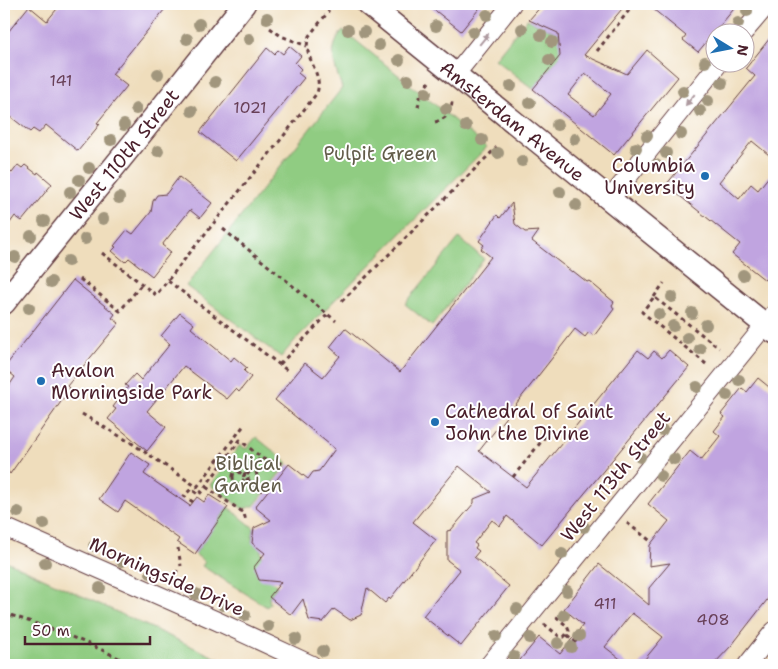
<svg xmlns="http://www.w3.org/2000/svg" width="778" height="669" viewBox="0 0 778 669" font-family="'Shantell Sans',sans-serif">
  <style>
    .green { fill: #90cc82; stroke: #6d7656 }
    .building { fill: #c0a4e0; fill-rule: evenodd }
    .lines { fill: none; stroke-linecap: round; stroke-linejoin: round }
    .minor-casing { stroke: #633c41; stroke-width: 20 }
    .major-casing { stroke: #633c41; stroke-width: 25 }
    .path { stroke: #633c41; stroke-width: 3; stroke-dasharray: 4 4; stroke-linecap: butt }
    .minor { stroke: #fff; stroke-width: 18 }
    .major { stroke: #fff; stroke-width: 22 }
    .tree { fill: #a1967d }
    .oneway { fill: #ae9aa0 }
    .poi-dot { fill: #1f6fb2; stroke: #fff; stroke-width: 2 }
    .labels { text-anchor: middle; stroke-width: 4; stroke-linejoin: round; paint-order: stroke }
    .number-label { font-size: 16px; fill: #684058 }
    .street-label { font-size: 19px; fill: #4a1f2b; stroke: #fff }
    .park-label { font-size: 19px; fill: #625c49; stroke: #fff }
    .poi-label { font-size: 19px; fill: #4a1f2b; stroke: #fff; text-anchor: start }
  </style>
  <rect width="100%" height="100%" fill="#fff"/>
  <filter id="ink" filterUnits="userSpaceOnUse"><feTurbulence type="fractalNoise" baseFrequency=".02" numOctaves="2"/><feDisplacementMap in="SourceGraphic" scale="10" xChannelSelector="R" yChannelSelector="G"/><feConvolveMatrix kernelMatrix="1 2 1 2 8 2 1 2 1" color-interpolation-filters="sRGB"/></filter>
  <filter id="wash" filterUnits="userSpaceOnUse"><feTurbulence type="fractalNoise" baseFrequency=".0096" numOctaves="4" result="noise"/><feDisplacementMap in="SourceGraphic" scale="20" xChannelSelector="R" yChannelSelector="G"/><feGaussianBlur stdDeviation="1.12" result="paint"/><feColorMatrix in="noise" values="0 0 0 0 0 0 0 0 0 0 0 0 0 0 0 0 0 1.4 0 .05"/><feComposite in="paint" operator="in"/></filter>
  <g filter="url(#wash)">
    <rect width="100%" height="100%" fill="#efddbc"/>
    <path class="green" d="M527,19L573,40L533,89L495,59Z
      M343,30L487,147L297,338L281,357L186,286L342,88C335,65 326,52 343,30Z
      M459,238L484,259L432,326L405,304Z
      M256,437L288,463L254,506L243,509L210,485L240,445L246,449Z
      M228,507L254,528L252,542L261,550C263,563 267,578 277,586L269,597L270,604L267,607L202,566L205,562L195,554Z
      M4,560L232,665H4Z"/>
    <g id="blocks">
      <path class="building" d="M61,4H169L112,74L127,86L97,123L100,124L78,151L46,125L39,133L33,129L30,132L11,117L4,126V37L29,6L47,21Z
        M427,4H483L461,31Z
        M543,4H626L584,55L627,74L647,50L678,77L614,155L533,89L560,56L558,33L529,20ZM585,73L611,94L594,115L568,95Z
        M647,4H738L698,52L683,40L686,36Z
        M774,33V159L752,141L719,182L739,199L751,184L758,190L774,170V268L765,280L732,254L740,244L666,185L755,76L746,68Z
        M289,46L301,56L295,63L301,69L298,73L304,78L236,161L200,132L267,48L274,54L278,50L283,54Z
        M18,165L22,168L25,165L37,174L38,172L52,184L22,221L15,216L4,231V166L12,173Z
        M179,177L212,203L200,218L190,210L162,245L171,252L152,276L129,258L125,262L112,251L116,247L114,246L127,230L133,234L151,212L153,201L157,195L166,194Z
        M512,203L515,224L525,232L539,231L532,241L572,272L573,271L587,282L589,281L614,302L612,305L614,309L594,336L589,332L585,337L575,329L479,451L526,487L638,350L648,358L654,351L662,358L669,350L689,367L542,545L507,516L500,526L492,520L474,543L477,545L475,548L479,551L474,557L509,586L461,646L423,616L460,570L447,560V531L451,530L474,503V499L491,492L459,466L413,522L436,540L390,599L389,598L385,603L367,588L361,615L350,620L334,609L323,622L309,620L303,599L291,615L269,597L281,582L259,580L254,567L265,553L252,543L254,528L271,520L255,507L289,464L308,479L313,472L319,471L335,449L275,400L305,363L323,377L340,356L330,347L345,328L400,372L491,257L481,249L484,245L479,241L497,215L500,218Z
        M73,280L115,314L112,318L119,323L67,386L70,389L10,474L4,466V393L15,377L4,368Z
        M180,313L194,324L191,328L231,361L234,357L247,368L244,371L251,377L239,392L236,389L227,399L184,366L147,411L166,427L147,451L108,419L116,409L113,407L128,387L125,385L135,374L141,380L170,344L161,336Z
        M758,378L774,391V591L732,645L713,665H640L663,637L632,613L605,647L628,665H516L539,637L560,654L583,625L564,609L599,564L649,605V588L670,563L649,566L650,545L669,521L648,504L690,451L701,460L720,436L714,431L725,417L721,414L742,388L747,392Z
        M131,452L150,465L144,474L190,506L197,497L204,502L209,495L228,507L195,554L177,542L179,539L125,501L118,512L99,499Z"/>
    </g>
  </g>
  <g filter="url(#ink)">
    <use href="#blocks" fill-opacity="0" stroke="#633c41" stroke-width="1"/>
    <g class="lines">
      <g class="minor-casing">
        <path id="minor" d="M744,32L768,4
          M456,74L512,4
          M610,199L720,62
          M4,527L217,621L312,665
          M489,665L774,314
          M747,665L774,631"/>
      </g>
      <g class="major-casing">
        <g id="major">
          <path id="s1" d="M368,4L774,332"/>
          <path id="s2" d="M4,303L148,125L244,4"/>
        </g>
      </g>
      <path class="path" d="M270,28L281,36L307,46
        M597,51L634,4
        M418,107L421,93L429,82
        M435,122C446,119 451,113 452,102
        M223,229L336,321
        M102,253L156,295L282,138L317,93C324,72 301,57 309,36L329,11
        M80,279L120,311L141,285
        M168,281L288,371
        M654,297L664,283
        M342,301L497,147
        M280,364L328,314
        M706,364L642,312L654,297L719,348
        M82,414L133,444L197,487L245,424
        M233 477a12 12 0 1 1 24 0a12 12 0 1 1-24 0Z
        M232,466L244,476
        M243.5 477a2.5 2.5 0 1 1 5 0a2.5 2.5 0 1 1-5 0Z
        M247,475L261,457
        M513,477L548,433L538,425
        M247,479L264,492
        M206,487L244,513L246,522
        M233,493L244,479
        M193,502L184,496L191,489L199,495L240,440L263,459L285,464
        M627,523L652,542
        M178,548L181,566
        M176,571L178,572
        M4,613C48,627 91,643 132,665
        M544,624L559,636L564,637L569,631L567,626L553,614
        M567,635L579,644"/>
      <use href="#minor" class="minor"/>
      <use href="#major" class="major"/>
    </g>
    <g class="tree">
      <circle cx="747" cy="11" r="6"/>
      <circle cx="487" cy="15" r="6"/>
      <circle cx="267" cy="18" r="6"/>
      <circle cx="738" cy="23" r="6"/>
      <circle cx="199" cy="24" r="6"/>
      <circle cx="436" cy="26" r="6"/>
      <circle cx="522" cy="29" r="6"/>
      <circle cx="348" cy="30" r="6"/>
      <circle cx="364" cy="32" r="6"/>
      <circle cx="473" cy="32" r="6"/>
      <circle cx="541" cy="35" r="6"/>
      <circle cx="187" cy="39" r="6"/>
      <circle cx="249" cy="39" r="6"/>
      <circle cx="552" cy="42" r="6"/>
      <circle cx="379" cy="45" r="6"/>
      <circle cx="399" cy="60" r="6"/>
      <circle cx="549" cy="60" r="6"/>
      <circle cx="705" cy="62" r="6"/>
      <circle cx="158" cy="74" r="6"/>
      <circle cx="408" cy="80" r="6"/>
      <circle cx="215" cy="82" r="6"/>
      <circle cx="722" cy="83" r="6"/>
      <circle cx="511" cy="86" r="6"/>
      <circle cx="683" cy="91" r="6"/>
      <circle cx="426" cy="93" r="6"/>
      <circle cx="708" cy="101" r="6"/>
      <circle cx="530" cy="103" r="6"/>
      <circle cx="136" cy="109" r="6"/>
      <circle cx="446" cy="109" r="6"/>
      <circle cx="192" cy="111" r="6"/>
      <circle cx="700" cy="111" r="6"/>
      <circle cx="124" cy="125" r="6"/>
      <circle cx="557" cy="125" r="6"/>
      <circle cx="466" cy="126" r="6"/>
      <circle cx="681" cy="134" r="6"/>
      <circle cx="647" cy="136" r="6"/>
      <circle cx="575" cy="139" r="6"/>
      <circle cx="111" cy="140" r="6"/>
      <circle cx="482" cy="140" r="6"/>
      <circle cx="636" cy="148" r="6"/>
      <circle cx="158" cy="151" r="6"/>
      <circle cx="498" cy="153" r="6"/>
      <circle cx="666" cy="153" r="6"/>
      <circle cx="522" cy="161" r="6"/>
      <circle cx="656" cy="165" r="6"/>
      <circle cx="89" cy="168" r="6"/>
      <circle cx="79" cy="180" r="6"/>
      <circle cx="70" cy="192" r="6"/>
      <circle cx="560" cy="192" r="6"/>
      <circle cx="119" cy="198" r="6"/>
      <circle cx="576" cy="205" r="6"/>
      <circle cx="103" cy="219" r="6"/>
      <circle cx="44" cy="221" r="6"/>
      <circle cx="31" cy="236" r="6"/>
      <circle cx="85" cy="239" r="6"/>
      <circle cx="15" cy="257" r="6"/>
      <circle cx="68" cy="261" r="6"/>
      <circle cx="743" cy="275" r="6"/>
      <circle cx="51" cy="282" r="6"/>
      <circle cx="672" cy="297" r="6"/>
      <circle cx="29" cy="308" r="6"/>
      <circle cx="692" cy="313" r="6"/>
      <circle cx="659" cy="314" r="6"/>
      <circle cx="706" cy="325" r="6"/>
      <circle cx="673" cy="326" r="6"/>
      <circle cx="687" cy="338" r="6"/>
      <circle cx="700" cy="349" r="6"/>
      <circle cx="739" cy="380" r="6"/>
      <circle cx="697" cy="387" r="6"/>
      <circle cx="727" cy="395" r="6"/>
      <circle cx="662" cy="430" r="6"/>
      <circle cx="640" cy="457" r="6"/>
      <circle cx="674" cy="459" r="6"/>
      <circle cx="661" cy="476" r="6"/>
      <circle cx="18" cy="512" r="6"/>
      <circle cx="44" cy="524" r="6"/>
      <circle cx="584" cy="527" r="6"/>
      <circle cx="94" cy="546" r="6"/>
      <circle cx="562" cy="554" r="6"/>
      <circle cx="122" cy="561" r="6"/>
      <circle cx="45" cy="563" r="6"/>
      <circle cx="151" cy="573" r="6"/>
      <circle cx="100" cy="588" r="6"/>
      <circle cx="567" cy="591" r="6"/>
      <circle cx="196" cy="594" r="6"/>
      <circle cx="223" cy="605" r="6"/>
      <circle cx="517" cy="609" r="6"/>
      <circle cx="245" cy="615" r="6"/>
      <circle cx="564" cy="615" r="6"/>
      <circle cx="268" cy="626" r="6"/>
      <circle cx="496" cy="636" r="6"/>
      <circle cx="579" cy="636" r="6"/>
      <circle cx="530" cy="638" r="6"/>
      <circle cx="296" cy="639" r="6"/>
      <circle cx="558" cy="643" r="6"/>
      <circle cx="571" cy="647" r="6"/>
      <circle cx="323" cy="651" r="6"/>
      <circle cx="514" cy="657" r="6"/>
    </g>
    <defs><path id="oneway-solid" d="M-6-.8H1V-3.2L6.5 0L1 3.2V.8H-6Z" transform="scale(1.25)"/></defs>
    <g class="oneway">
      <use href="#oneway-solid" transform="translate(484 39) rotate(-51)"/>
      <use href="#oneway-solid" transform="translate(690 100) rotate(129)"/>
    </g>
  </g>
  <g class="poi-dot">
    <circle cx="705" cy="176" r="5"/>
    <circle cx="41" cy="381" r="5"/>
    <circle cx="435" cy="422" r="5"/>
  </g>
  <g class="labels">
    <g class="number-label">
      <text x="61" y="86">141</text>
      <text x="250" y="113">1021</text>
      <text x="605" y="609">411</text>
      <text x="713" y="625">408</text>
    </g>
    <g class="street-label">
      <text dy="7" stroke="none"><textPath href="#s1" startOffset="186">Amsterdam Avenue</textPath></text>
      <text dy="7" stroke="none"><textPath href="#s2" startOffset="191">West 110th Street</textPath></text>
      <text transform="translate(615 476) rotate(-51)" y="7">West 113th Street</text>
      <text transform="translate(167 576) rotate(24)" y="7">Morningside Drive</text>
    </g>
    <g class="park-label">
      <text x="380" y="160">Pulpit Green</text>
      <text x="248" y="470">Biblical<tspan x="248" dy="22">Garden</tspan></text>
    </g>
    <g class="poi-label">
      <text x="695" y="172" text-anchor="end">Columbia<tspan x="695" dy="22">University</tspan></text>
      <text x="51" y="377">Avalon<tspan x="51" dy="22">Morningside Park</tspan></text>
      <text x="445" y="418">Cathedral of Saint<tspan x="445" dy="22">John the Divine</tspan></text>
    </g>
  </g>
  <rect width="778" height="669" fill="none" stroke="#fff" stroke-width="20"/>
  <g transform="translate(730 48) rotate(100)"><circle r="24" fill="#ffffff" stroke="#b7a5aa"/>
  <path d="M0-4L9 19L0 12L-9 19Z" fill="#1f6fb2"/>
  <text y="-8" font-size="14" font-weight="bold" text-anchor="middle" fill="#4a1f2b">N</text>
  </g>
  <path d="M25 636v8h125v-8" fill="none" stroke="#4a1f2b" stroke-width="2.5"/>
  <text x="32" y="636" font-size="15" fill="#4a1f2b" stroke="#ffffff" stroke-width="4" paint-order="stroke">50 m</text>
</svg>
